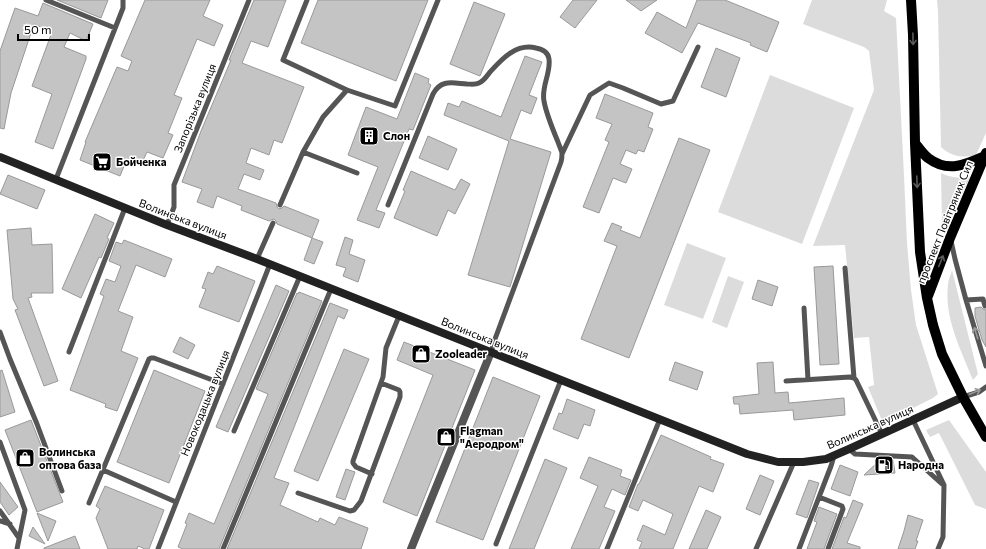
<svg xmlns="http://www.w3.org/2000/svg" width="986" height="549" viewBox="0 0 986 549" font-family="Commissioner,sans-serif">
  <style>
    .green { fill: #dcdcdc }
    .building { fill: #c4c4c4; stroke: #999 }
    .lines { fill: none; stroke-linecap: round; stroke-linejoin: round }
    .lane { stroke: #555; stroke-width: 5 }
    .street { stroke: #555; stroke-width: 8 }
    .secondary { stroke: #222; stroke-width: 8 }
    .primary { stroke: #000; stroke-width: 10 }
    .oneway { stroke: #595959 }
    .oneway2 { stroke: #999 }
    .labels { text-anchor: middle; stroke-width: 3; stroke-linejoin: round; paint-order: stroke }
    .street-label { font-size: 11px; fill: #000; stroke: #fff }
    .poi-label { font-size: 11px; font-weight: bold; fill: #000; stroke: #fff; text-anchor: start }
  </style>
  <rect width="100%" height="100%" fill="#fff"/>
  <path class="green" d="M812,0H887L884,11L896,18L904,176L907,243L911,290L916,325L938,394L933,398L883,423L868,387L874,385L869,337L854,338L845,245L813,246L874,90L869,51L864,47L803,24Z
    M937,0H986V133L976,155C962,158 952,157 941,147L938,12Z
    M770,75L854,108L802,244L718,212Z
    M941,173C952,178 958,178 970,177L948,226L942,225Z
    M687,243L726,258L703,319L664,305Z
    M952,270L978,374L973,380C961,350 944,318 948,285C948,280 951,275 952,270Z
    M728,276L744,282L727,328L712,322Z
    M949,420L986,472V509L975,505L939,433L930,437L926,430Z"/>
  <path class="building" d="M57,0H108L101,18Z
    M145,0H210L203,16L223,25L214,46L197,39L174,95L182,98L168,133L173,135L163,158L147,152L141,165L127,159L120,176L80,160L86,142H85L117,67L128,71L132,61L121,56Z
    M254,0H286L268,47L251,41L242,63L304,87L282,143L274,140L269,155L251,148L246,163L264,170L260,180L244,174L238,189L276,203L277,207L279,209L282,208L284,206L319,220L312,238L277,224L276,221L274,219L271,220L269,221L241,210L242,206L217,196L213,208L197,202L202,189L182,182L201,131L231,60H229Z
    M318,0H428L396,81L301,43Z
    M573,0H597L575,28L560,17Z
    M626,0H657L641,11Z
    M697,0H725L779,22L767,52L750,45L751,43L698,23L682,53L645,33L657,12L686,28Z
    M474,2L505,14L480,76L450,64Z
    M43,3L93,24L86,41L70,33L64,47L86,56V59L53,149L35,142L52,94L32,86L52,32L34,24L11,93L4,129L0,128V51L15,8L38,16Z
    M716,48L740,58L726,97L701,87Z
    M525,56L542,62L529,95L537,98L531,114L521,110L510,139L551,152L510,287L468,275L509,141L444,115L448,103L459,107L462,101L501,117Z
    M415,73L429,79L428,83L431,85L413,130L409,129L376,210L385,213L379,228L357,220L378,167L348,155L366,107L397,119Z
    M605,94L653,113L648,127L653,129L644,152L638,150L636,154L626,150L620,164L632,169L626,183L613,178L599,213L583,207L609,142L605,140L612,124L596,118Z
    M428,136L457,149L448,170L419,158Z
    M679,138L710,150L629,358L581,339L617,246L604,241L612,223L622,227L620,230L640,238Z
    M411,171L455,190L461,179L470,184L455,214L448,210L437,236L394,218L405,191L403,190Z
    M8,175L45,190L37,209L0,194Z
    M95,214L114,223L107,238L109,239L101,258L99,257L81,298L62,289Z
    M31,228L32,245L52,244L53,293H31L32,297L28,298L58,381L44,386L15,310L18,309L13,299L7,230Z
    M345,237L353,240L349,254L365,260L358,282L343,276L346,268L336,265Z
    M312,238L323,242L314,264L304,260Z
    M124,240L172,259L165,277L136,265L118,311L133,317L121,351L138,358L117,411L105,407L106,404L70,390L104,296L100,294L106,279L115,282L121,266L109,261L116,242L122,244Z
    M217,266L255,281L239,322L199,307L206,289L202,288L208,272L213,274Z
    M833,266L839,364L820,365L814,267Z
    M758,280L778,287L772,306L752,299Z
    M276,285L289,291L228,432L216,427Z
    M299,292L322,301L219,549H183L178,547L187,524L185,523L189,513L214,524L268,394L256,389L297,293L298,294Z
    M330,303L348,310L344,319L338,316L274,478L289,483L280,505L318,522L320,518L335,525L339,517L368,528L361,549H227Z
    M981,307L983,309L986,310V347L982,340L975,316V308Z
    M180,337L195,345L188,359L173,352Z
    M404,342L475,370L417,516L383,502L433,375L397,360Z
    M344,349L369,359L318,481L294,471Z
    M675,362L703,372L697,390L669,380Z
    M773,362L775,393L788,392L789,403L844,398L845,415L794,420L793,410L740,414L739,404H734L733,397L759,394L757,363Z
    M2,370L15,412L0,417V371Z
    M154,370L205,391L169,483L117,462Z
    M493,377L540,396L483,540L436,522Z
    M567,399L595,410L590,426L584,424L578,439L553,429L559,413L562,414Z
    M31,420L63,502L37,512L5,430Z
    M661,435L711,457L710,459L724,464L713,492L699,486L673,549H639L642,542L637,540L643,525L665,535L673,514L643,500L638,511L629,507L638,484H639Z
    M589,457L622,470L620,476L631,480L625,495L612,489L604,507L615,511L599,549H571L598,486L580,478Z
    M545,459L567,468L534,549H509Z
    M880,460H893L895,473L864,475Z
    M840,465L858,472L850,496L831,489Z
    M346,469L355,472L345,500L336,497Z
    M760,475L774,481L760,515L746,509Z
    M809,480L819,483L807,518L796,514Z
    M0,482L18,507L9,515L0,502Z
    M105,486L164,510L149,549H145L138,546L137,549H108L96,518L100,509L96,506Z
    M853,500L863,504L847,543L860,547V549H832L844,517L846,518Z
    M819,507L837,514L824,549H807L817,522L814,521Z
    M706,510L721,517L707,549H689Z
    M37,513L56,521L48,541Z
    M908,515L923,520L916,541H918L915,549H898L904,531Z
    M33,527L45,544L29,536Z
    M75,536L80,549H44V548Z"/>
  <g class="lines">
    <path class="lane" d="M46,0L115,28
      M307,0L283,60L347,90L395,106L438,0
      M303,152L323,117L347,90
      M562,154L590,95L609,83L623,88L661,104L673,101L698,47
      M56,179L123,8V0
      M280,205L303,152L357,173
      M388,205L433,94C441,79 452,83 467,84C471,84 475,85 479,83C484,81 487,76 490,72C502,59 516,43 536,48C542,49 548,52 549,59C551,73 541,87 544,101C546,113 553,130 558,142C559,145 561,149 562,153C562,156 562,159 561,162L495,339L491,352
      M167,225L174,207V185L249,0
      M951,241L955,259L966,300L983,299L985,306
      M257,259L273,223
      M845,268L854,378
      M966,300L986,366
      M804,308L808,380
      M0,332L10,359L37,424L62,491
      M69,352L125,208
      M786,381L850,377L854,378L856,380L882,434
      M963,397L979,392L986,387
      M913,420L944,485L943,537L938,549
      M234,431L300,276
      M0,442L25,510L17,549
      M849,449L855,454L912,457L942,484
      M103,470L176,502
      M372,474L356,467L353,463V461L383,377L386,348L399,316
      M298,493L350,511L354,510L361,501L400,397V392L399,390L381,383
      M819,497L842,506L843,509L828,549
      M89,503L149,359L151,358H154L223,384
      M0,511L19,538
      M0,521L10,524
      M496,544L561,380
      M158,549L270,264
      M223,549L331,289
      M607,549L660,419
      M756,549L794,462
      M799,549L831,466L834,456"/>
    <path class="street" d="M411,549L491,352"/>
    <path class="secondary" d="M0,157L167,225L257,259L747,454L778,462H803L826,459L849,449L963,397"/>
    <path class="primary" d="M911,0L913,35L915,143L918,209L920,252L927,298L933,325L942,354L963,397L986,437
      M915,143C919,148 923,154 928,158C948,173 965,165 985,156
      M928,296L950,238L986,153"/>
  </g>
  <defs><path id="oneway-shaft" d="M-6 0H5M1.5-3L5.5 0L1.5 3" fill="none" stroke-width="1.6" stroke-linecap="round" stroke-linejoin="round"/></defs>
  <g class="oneway">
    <use href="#oneway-shaft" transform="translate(913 39) rotate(89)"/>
    <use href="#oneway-shaft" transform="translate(917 182) rotate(88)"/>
    <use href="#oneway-shaft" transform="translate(941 261) rotate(-68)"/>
  </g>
  <g class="oneway2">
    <use href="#oneway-shaft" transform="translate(976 333) rotate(-107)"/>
    <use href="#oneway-shaft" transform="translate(975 392) rotate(-22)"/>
  </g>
  <defs>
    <g id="building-square" transform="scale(1)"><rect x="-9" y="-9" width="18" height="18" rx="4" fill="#000" stroke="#fff"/><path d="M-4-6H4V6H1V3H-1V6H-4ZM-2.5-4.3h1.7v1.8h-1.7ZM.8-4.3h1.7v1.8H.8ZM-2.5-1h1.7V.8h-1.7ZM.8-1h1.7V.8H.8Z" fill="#fff"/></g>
    <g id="supermarket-square" transform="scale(1)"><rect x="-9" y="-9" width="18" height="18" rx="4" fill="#000" stroke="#fff"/><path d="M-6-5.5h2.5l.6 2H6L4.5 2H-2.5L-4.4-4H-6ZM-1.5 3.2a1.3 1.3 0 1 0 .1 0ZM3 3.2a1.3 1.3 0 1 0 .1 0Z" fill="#fff"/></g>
    <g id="shop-square" transform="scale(1)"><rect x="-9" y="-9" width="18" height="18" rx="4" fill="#000" stroke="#fff"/><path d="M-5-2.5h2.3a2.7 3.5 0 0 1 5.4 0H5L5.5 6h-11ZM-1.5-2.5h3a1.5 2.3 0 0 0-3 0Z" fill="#fff"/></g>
    <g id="fuel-square" transform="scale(1)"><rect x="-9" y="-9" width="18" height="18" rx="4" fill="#000" stroke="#fff"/><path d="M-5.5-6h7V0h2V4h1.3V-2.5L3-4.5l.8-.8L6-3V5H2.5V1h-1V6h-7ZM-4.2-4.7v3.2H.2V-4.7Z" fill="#fff"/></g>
  </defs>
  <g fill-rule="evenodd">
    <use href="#building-square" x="369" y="136"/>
    <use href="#supermarket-square" x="102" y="162"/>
    <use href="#shop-square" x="421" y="354"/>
    <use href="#shop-square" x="446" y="437"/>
    <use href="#shop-square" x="25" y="458"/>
    <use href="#fuel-square" x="884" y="465"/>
  </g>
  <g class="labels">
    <g class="street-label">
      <text transform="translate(195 108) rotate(-68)" y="4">Запорізька вулиця</text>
      <text transform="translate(183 219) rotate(21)" y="4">Волинська вулиця</text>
      <text transform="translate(945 222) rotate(-68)" y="4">проспект Повітряних Сил</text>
      <text transform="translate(485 338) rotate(22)" y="4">Волинська вулиця</text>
      <text transform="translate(205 403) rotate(-68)" y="4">Новокодацька вулиця</text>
      <text transform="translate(870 427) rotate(-24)" y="4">Волинська вулиця</text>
    </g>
    <g class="poi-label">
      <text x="383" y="140">Слон</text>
      <text x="116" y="166">Бойченка</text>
      <text x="435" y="358">Zooleader</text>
      <text x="460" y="435">Flagman<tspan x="460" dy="13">"Аеродром"</tspan></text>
      <text x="39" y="456">Волинська<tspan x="39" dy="13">оптова база</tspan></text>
      <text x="898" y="469">Народна</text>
    </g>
  </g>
  <path d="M18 34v6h71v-6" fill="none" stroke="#000000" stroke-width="2"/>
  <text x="24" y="34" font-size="12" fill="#000000" stroke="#ffffff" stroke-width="3" paint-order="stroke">50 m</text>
</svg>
